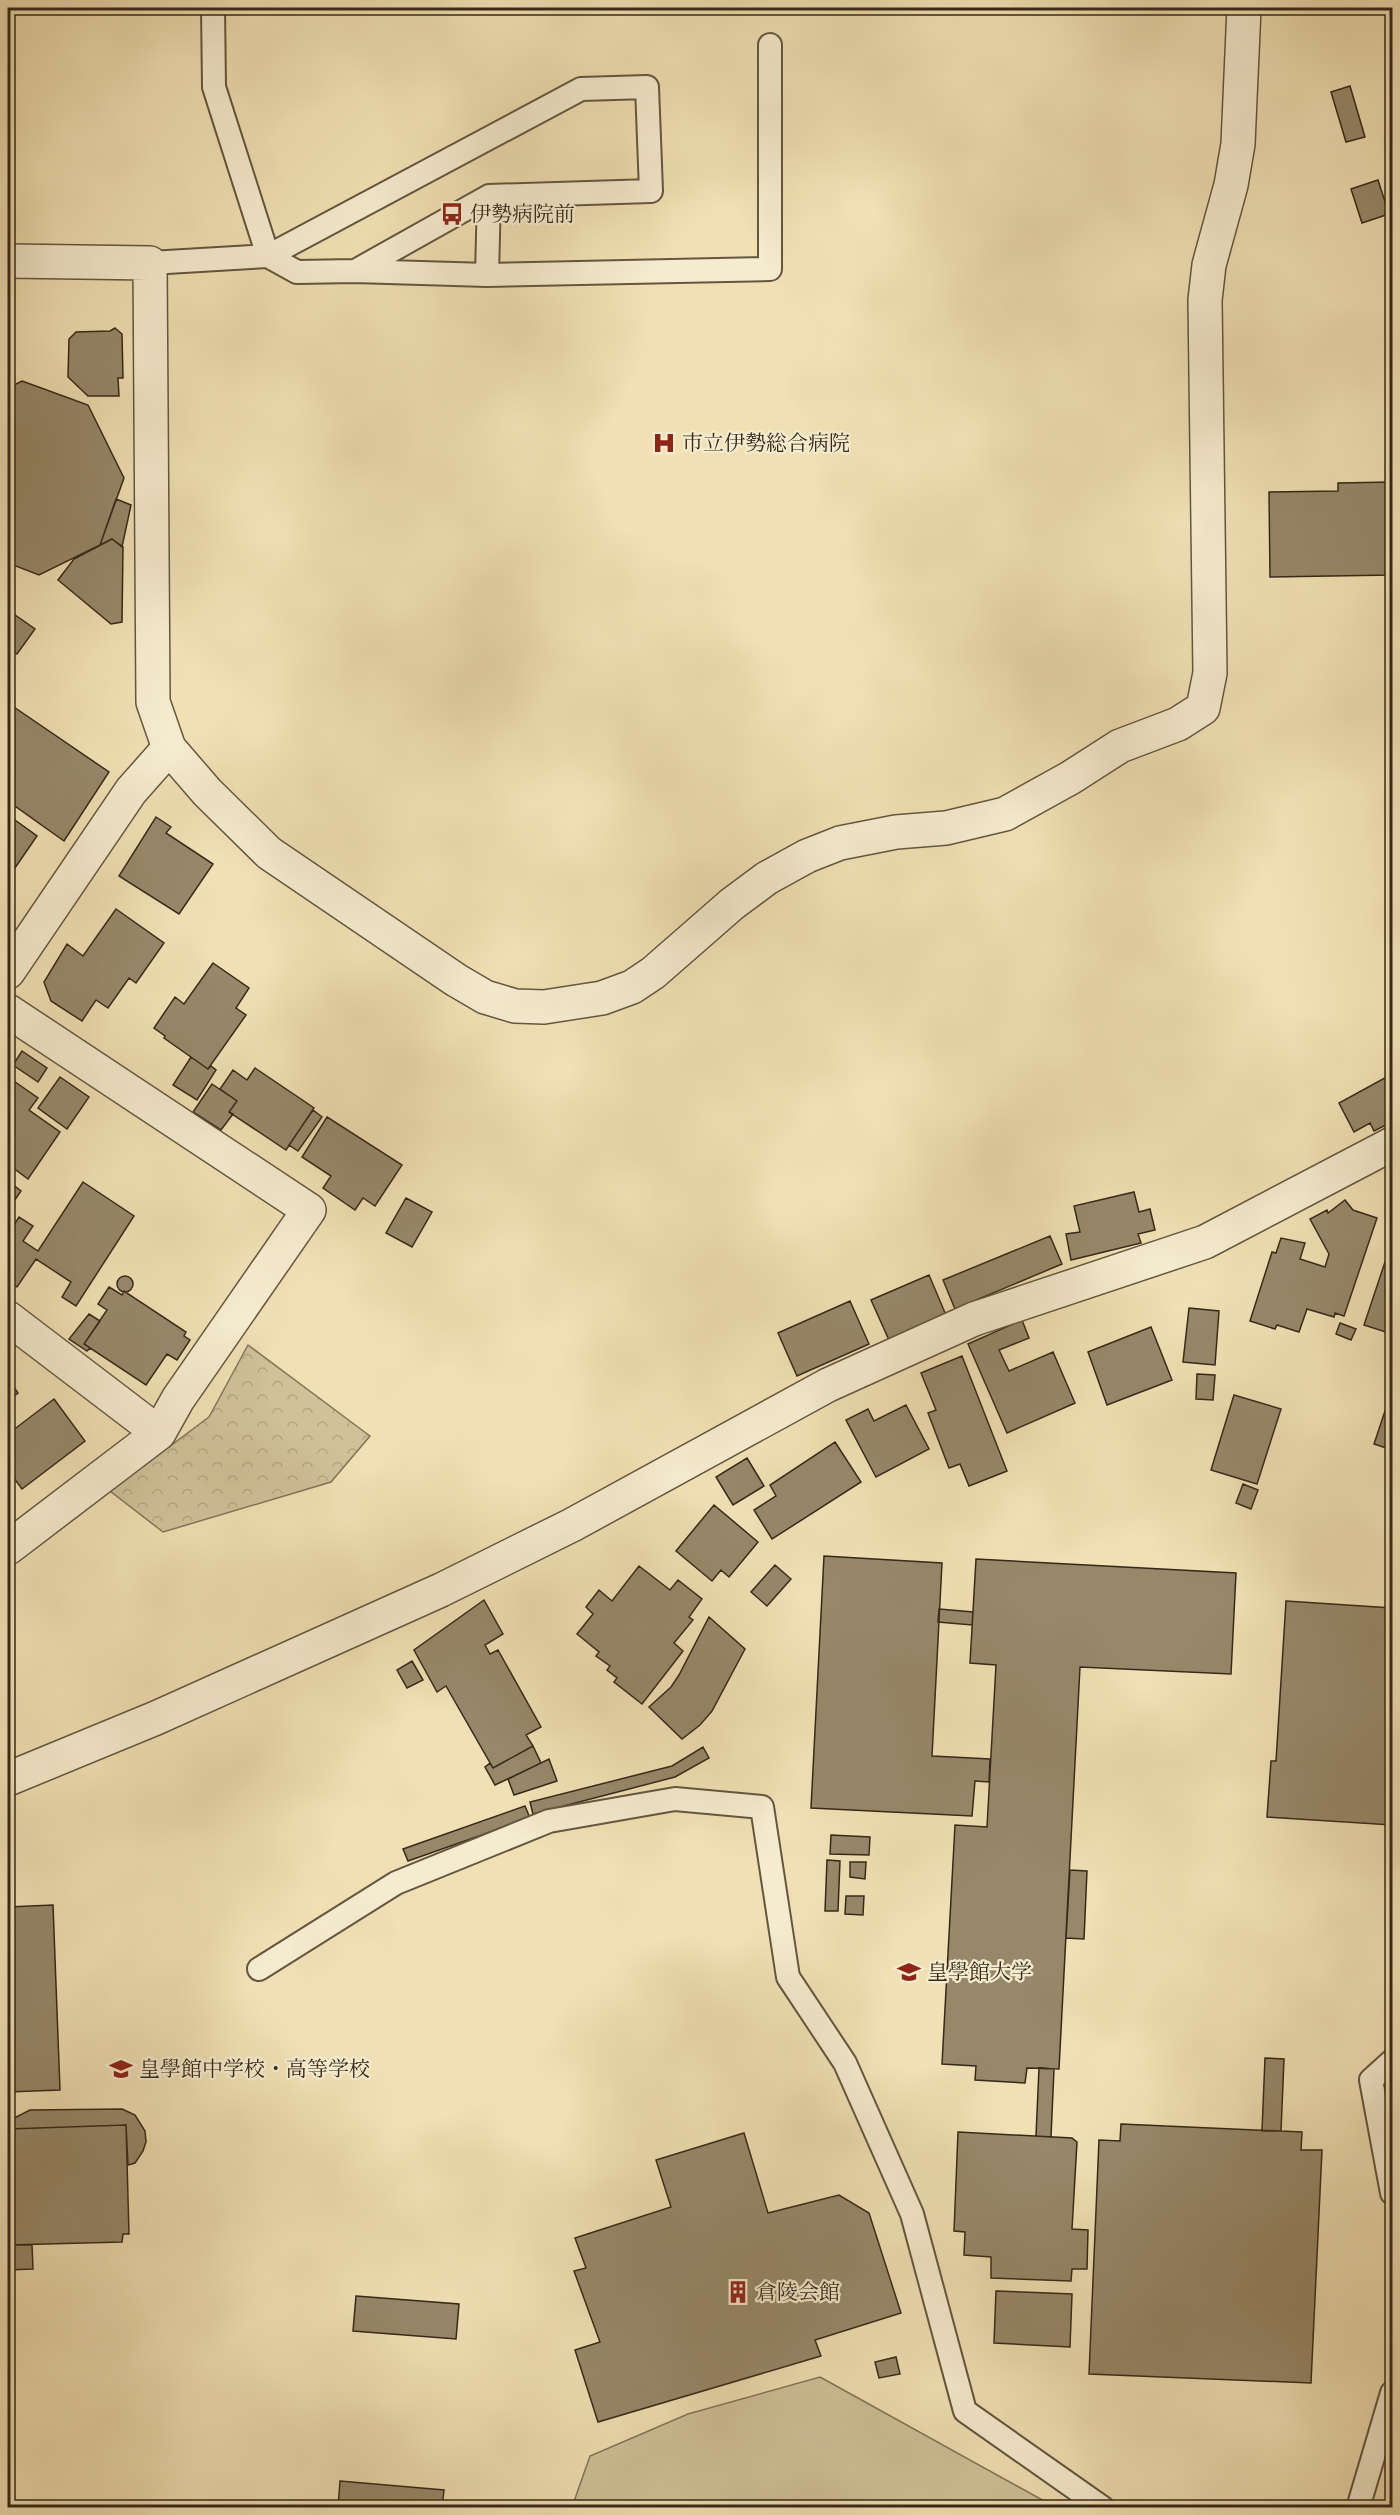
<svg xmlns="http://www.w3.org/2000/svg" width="1400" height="2515" viewBox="0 0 1400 2515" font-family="Alegreya,'Noto Serif JP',serif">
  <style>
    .park { fill: url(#park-crowns); stroke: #83745a; stroke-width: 1.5 }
    .garden { fill: #d0c199; stroke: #83745a; stroke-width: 1.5 }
    .building { fill: #97886a; stroke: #36281a; stroke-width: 1.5 }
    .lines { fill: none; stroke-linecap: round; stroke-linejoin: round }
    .service-casing { stroke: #645640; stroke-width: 26 }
    .minor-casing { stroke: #645640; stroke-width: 36 }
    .tertiary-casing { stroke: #645640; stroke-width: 36 }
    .service { stroke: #f5ebce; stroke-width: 22 }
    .minor { stroke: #f5ebce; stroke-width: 33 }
    .tertiary { stroke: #f5ebce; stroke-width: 33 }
    .labels { text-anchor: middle; stroke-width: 4.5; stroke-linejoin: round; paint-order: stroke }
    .poi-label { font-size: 21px; fill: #36281a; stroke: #f5ebce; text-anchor: start }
  </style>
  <defs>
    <pattern id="park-crowns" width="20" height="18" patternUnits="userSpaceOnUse" patternTransform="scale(1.5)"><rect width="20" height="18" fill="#d0c199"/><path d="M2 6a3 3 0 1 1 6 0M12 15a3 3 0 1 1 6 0" fill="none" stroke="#b3a683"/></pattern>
  </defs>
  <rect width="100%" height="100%" fill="#f0e0b3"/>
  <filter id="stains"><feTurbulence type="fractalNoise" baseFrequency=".00333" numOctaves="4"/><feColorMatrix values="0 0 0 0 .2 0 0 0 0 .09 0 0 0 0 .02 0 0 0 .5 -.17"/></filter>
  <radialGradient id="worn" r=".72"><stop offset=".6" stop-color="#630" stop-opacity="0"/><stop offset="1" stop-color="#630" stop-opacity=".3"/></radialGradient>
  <path class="park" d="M248,1345L370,1436L331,1482L163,1532L110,1491L209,1417Z"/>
  <path class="garden" d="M820,2377L1055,2507H572L590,2456L688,2414Z"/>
  <path class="building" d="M1350,86L1365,137L1346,142L1331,92Z
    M1378,180L1389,214L1362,223L1351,189Z
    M115,328L122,334L123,378H118L119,396H88L68,377L69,339L76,332L110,331Z
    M22,381L88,405L124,478L100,545L39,575L8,563V388Z
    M1392,482V575L1270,577L1269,492L1338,491V483Z
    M116,499L131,505L122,547L112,539L100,545Z
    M112,539L123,547L122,622L111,624L58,580L74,559Z
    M8,610L35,629L17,654L8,647Z
    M8,703L109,772L64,841L8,801Z
    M8,815L37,836L8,878Z
    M156,817L171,827L166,833L213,864L179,914L119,876Z
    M116,909L164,943L136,983L129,978L108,1008L96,1000L82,1021L51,1001L44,982L67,944L83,956Z
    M213,963L249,988L236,1008L246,1015L208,1069L164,1038L165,1036L154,1028L175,997L184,1004Z
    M22,1051L47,1068L38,1082L13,1065Z
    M191,1057L208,1069L211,1066L216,1070L197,1100L173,1085Z
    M255,1068L314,1108L286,1150L229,1112L237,1101L220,1089L233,1070L247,1080Z
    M1392,1074V1122L1374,1131L1370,1123L1354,1132L1339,1103Z
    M8,1077L38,1098L29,1110L60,1132L28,1179L8,1164Z
    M60,1077L89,1097L67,1129L38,1108Z
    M212,1084L237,1101L229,1112L233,1114L221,1130L193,1112Z
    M313,1110L322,1117L298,1151L289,1145Z
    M327,1117L402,1165L375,1206L363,1198L355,1210L323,1188L331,1176L302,1157Z
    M8,1181L21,1191L8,1210Z
    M83,1182L134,1216L76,1306L62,1297L71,1282L36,1259L17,1287L8,1280V1234L19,1217L33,1226L23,1241L38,1251Z
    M1134,1192L1139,1212L1150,1209L1155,1230L1138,1234L1141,1243L1071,1260L1066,1234L1080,1232L1074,1206Z
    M406,1198L432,1212L412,1247L386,1233Z
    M1345,1200L1353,1210L1377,1218L1344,1316L1335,1313L1334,1317L1307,1309L1299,1332L1277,1325L1275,1329L1250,1321L1272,1252L1276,1253L1281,1238L1305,1243L1300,1259L1325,1267L1329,1254L1310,1219L1327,1210L1328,1213Z
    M1050,1236L1062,1264L955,1309L943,1280Z
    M1385,1262L1392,1264V1334L1364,1325Z
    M929,1275L946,1315L889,1340L871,1300Z
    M117 1284a8 8 0 1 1 16 0a8 8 0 1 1-16 0Z
    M109,1287L122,1295L124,1291L186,1332L184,1336L190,1340L177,1360L167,1354L146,1385L84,1344L107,1310L98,1304Z
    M850,1301L869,1344L797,1376L778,1333Z
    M1189,1308L1219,1311L1215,1365L1183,1362Z
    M89,1314L100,1321L84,1344L90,1348L87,1351L69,1339Z
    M1022,1320L1029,1338L999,1350L1009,1371L1053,1352L1075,1403L1007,1433L968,1344Z
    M1340,1323L1356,1329L1351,1340L1336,1334Z
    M1151,1327L1172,1380L1107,1405L1088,1352Z
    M962,1356L1007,1471L969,1486L960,1464L949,1468L928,1413L936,1410L921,1373Z
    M1197,1374L1215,1375L1213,1400L1196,1399Z
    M8,1378L18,1393L8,1401Z
    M1391,1393H1392V1450L1374,1444Z
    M1234,1395L1281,1409L1257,1484L1211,1470Z
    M54,1399L85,1441L22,1489L8,1470V1434Z
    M906,1405L929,1449L876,1477L846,1420L868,1409L874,1421Z
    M835,1442L861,1482L772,1539L754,1510L776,1496L770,1485Z
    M747,1458L764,1486L733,1505L716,1477Z
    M1243,1484L1258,1490L1251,1509L1236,1503Z
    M714,1505L758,1542L729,1577L721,1570L712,1581L676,1551Z
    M824,1556L942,1563L932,1756L990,1759L989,1782L975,1781L972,1816L811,1808Z
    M976,1559L1236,1573L1231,1674L1080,1667L1059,2069L1027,2068L1025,2083L975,2080L976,2066L942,2064L955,1825L987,1827L996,1665L970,1663Z
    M775,1565L791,1579L767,1606L751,1592Z
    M639,1566L670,1590L678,1580L702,1599L689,1617L693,1620L674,1643L683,1651L642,1704L614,1682L617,1678L607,1670L610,1666L596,1656L599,1652L577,1634L593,1614L586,1607L599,1590L612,1601Z
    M484,1600L503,1634L485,1645L490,1654L498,1650L541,1727L526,1735L533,1746L493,1768L446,1686L437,1692L414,1650Z
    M1286,1601L1392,1608V1825L1267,1817L1271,1761H1276Z
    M939,1609L973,1612L972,1625L938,1622Z
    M709,1617L745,1649L712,1711L700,1725L682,1739L649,1707L671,1687L679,1675Z
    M412,1661L423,1680L407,1688L397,1670Z
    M533,1746L541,1763L495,1785L485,1767L490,1763L493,1768Z
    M703,1747L709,1758L675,1777L533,1814L530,1802L672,1766Z
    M549,1759L557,1781L514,1795L508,1779Z
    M525,1806L530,1818L408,1861L403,1849Z
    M831,1835L870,1837L869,1855L830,1854Z
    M827,1860L840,1861L838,1911H825Z
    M850,1862H866L865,1879L850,1877Z
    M1070,1870L1087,1871L1084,1939L1066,1938Z
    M846,1896H864L863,1915L845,1914Z
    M53,1905L60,2090L8,2092V1907Z
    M1265,2058L1284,2059L1281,2131H1262Z
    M1039,2068L1054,2069L1051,2137L1036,2136Z
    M122,2109L135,2115L145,2131L146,2142L143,2151L135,2163L128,2165L126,2125L8,2129L14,2118L30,2110Z
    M1121,2124L1302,2132L1301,2150H1322L1311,2383L1089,2374L1099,2140L1120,2141Z
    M126,2125L129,2234H123L122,2242L8,2245V2129Z
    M958,2132L1072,2138L1077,2142L1072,2229L1088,2230L1087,2269H1072L1071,2281L991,2278V2257L964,2255L965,2232L954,2231Z
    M744,2133L768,2213L839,2195L869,2213L901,2313L815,2340L821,2356L598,2422L575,2350L600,2342L574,2271L586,2268L575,2238L671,2207L656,2160Z
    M8,2245H32L33,2269L8,2270Z
    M996,2291L1072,2294L1070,2347L994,2343Z
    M356,2296L459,2304L456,2339L353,2331Z
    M896,2357L900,2374L879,2378L875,2362Z
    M340,2481L444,2490L442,2508H338Z"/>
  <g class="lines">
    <g class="service-casing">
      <path id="service" d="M213,8L214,87L268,256L581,89L647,87L651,191L489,196L487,275
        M150,263L268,256L297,272L355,271L487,275L770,269V45
        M357,270L489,196
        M259,1969L396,1883L549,1821L675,1799L762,1807L788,1977L845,2063L912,2214L965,2411L1103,2508
        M1392,2061L1371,2080L1392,2193
        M1358,2508L1392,2393"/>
    </g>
    <g class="minor-casing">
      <path id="minor" d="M8,972L131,791L169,748
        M8,1011L309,1210L178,1399L159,1433L8,1548
        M8,1318L159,1433
        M8,1779L156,1718L441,1590L572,1525L828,1385L974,1319L1205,1242L1392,1144"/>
    </g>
    <g class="tertiary-casing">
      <path id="tertiary" d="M8,261L150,263L153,702L169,748L207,792L269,853L456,980L485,997L515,1006L544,1007L602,998L632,987L653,973L732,904L767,878L807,856L840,843L896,832L946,828L1005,814L1070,778L1120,746L1178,724L1203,708L1210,673L1205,300L1209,265L1231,185L1238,144L1244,8"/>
    </g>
    <use href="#service" class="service"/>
    <use href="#minor" class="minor"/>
    <use href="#tertiary" class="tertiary"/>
  </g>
  <defs>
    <g id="bus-bare" transform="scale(1.8)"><path d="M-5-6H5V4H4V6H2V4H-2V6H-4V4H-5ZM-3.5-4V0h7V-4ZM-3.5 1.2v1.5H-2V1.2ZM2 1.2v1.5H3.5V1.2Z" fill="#8f2418" stroke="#f5ebce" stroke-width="2.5" paint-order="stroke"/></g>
    <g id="hospital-bare" transform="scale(1.8)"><path d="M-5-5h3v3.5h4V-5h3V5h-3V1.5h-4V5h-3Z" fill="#8f2418" stroke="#f5ebce" stroke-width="2.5" paint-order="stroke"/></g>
    <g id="university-bare" transform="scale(1.8)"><path d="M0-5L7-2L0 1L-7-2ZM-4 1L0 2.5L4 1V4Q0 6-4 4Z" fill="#8f2418" stroke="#f5ebce" stroke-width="2.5" paint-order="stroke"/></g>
    <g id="school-bare" transform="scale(1.8)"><path d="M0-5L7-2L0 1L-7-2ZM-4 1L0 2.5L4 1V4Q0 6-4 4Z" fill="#8f2418" stroke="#f5ebce" stroke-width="2.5" paint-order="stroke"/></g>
    <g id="building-bare" transform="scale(1.8)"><path d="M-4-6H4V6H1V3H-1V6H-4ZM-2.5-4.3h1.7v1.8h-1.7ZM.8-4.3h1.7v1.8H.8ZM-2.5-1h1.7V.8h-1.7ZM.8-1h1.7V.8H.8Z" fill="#8f2418" stroke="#f5ebce" stroke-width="2.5" paint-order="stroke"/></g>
  </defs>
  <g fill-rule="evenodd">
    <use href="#bus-bare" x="452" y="214"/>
    <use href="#hospital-bare" x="664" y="443"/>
    <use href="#university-bare" x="909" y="1972"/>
    <use href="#school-bare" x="121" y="2069"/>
    <use href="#building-bare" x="738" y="2292"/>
  </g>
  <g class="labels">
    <g class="poi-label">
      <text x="470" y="221">伊勢病院前</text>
      <text x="682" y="450">市立伊勢総合病院</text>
      <text x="927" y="1979">皇學館大学</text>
      <text x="139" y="2076">皇學館中学校・高等学校</text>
      <text x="756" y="2299">倉陵会館</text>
    </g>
  </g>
  <rect width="1400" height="2515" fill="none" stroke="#f0e0b3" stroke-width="30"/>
  <rect x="9" y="9" width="1382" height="2497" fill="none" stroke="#36281a" stroke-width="3"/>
  <rect x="15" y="15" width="1370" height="2485" fill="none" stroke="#36281a" stroke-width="1.5"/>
  <rect width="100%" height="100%" filter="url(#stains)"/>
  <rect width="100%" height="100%" fill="url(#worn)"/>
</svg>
